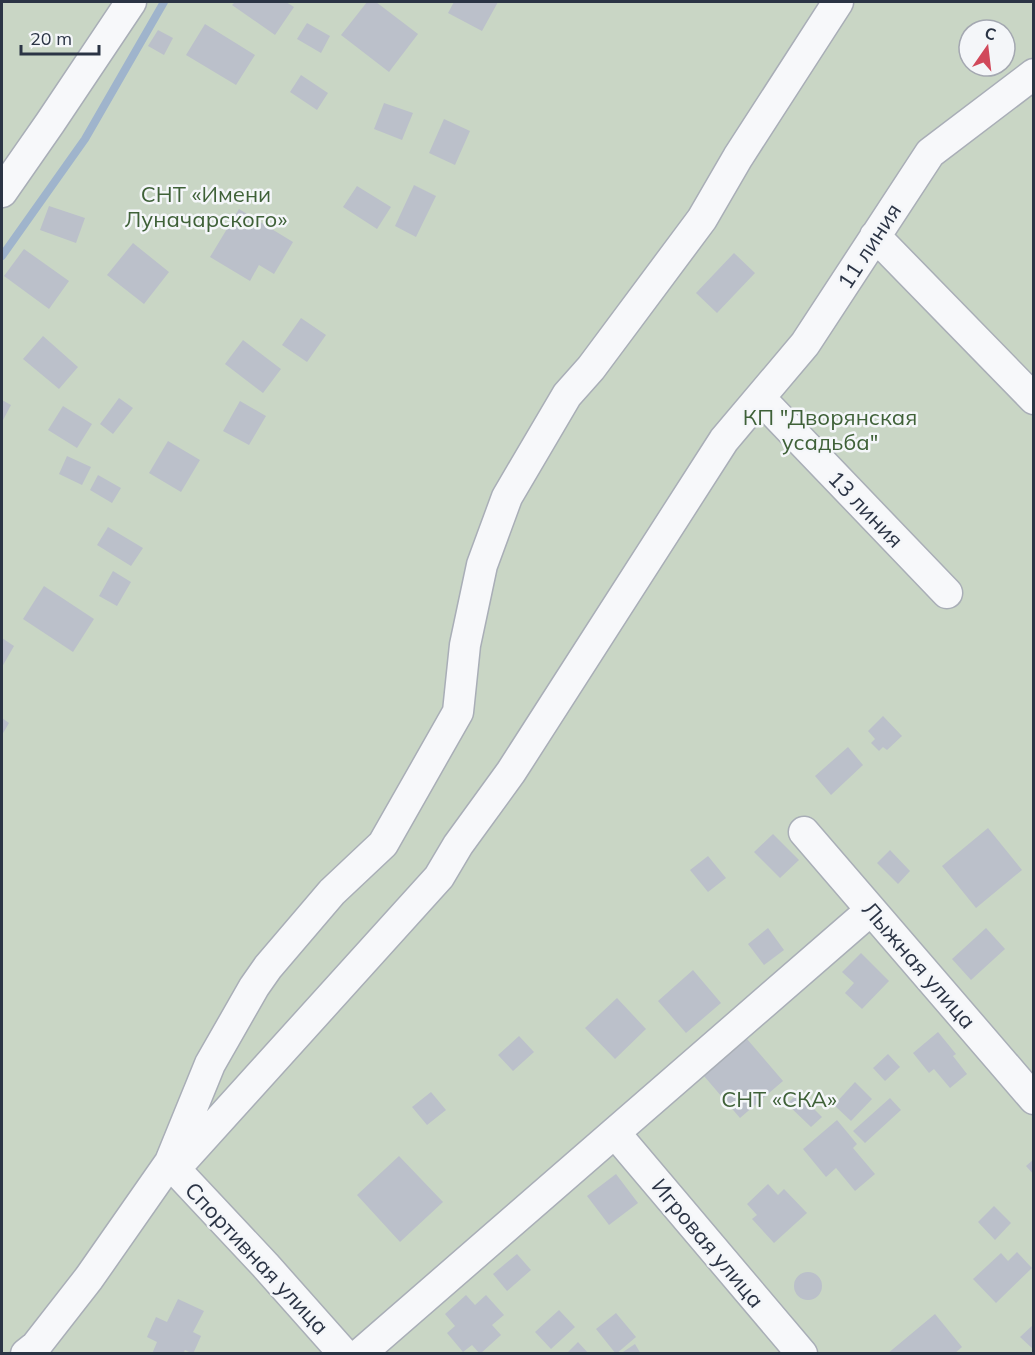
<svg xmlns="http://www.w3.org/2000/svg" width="1035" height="1355" viewBox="0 0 1035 1355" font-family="Mulish,sans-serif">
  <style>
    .green { fill: #c9d6c5; fill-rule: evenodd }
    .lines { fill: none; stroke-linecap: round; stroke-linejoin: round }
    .stream { stroke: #9fb4cc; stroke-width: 8 }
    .building { fill: #bbc0ca }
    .street-casing { stroke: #a9aeb7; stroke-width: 33 }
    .street { stroke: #f7f8fa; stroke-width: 30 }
    .labels { text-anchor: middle; stroke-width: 5; stroke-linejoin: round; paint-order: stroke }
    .park-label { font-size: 22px; fill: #3f6138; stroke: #f4f6f9 }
    .street-label { font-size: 22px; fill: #2b3445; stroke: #f4f6f9 }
  </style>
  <rect width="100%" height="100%" fill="#e4e7ec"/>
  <path class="green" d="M2,2H1033V1353L2,1354ZM969,30H1005V66H969Z"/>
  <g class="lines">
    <path class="stream" d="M2,256L85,139L164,2"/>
  </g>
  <path class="building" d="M235,2H286L294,7L275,35L232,5Z
    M367,2H376L418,34L389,72L341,35Z
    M454,2H498L482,31L448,13Z
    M307,23L330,36L321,53L297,39Z
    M205,24L255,55L236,85L186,55Z
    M158,30L173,38L164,55L148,46Z
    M301,75L328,93L317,110L290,92Z
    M384,103L413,113L402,140L374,129Z
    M444,119L470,131L455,165L429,153Z
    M414,185L436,196L416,237L395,226Z
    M357,186L391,207L377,229L343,207Z
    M49,206L85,218L76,243L40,230Z
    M239,209L293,242L274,274L259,265L250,281L210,257Z
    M133,243L169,272L144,304L107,275Z
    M24,249L69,281L49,309L4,276Z
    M734,253L755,273L717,313L696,293Z
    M301,318L326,335L307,362L282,345Z
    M43,336L78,367L59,389L23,359Z
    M243,340L281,369L263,393L225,364Z
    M119,398L133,408L113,434L100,424Z
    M2,400L11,405L2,422Z
    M240,401L266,416L249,445L223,431Z
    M63,406L92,424L77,448L48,430Z
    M168,441L200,460L181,492L149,473Z
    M67,456L91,467L82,485L59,474Z
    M98,475L121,488L112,503L90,490Z
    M108,527L143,548L131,566L97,545Z
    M113,571L131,582L117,606L99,596Z
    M44,586L94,619L73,652L23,619Z
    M2,638L14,646L2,667Z
    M883,716L902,736L887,750L883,747L879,751L871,743L875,739L868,731Z
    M2,718L9,723L2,735Z
    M848,747L863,765L831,795L815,776Z
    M988,828L1022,870L976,908L942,866Z
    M773,834L799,860L780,878L754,852Z
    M890,850L910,871L898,884L877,863Z
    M708,856L726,878L708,892L690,870Z
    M768,928L784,950L764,965L748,944Z
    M986,928L1005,949L971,980L952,959Z
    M861,953L889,981L862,1009L845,993L854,983L842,972Z
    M693,970L721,1003L686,1033L658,1001Z
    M617,998L646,1029L615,1059L585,1028Z
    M938,1032L956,1054L953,1056L967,1074L950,1088L934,1069L929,1073L913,1053Z
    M519,1036L534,1052L513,1071L498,1055Z
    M747,1039L783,1081L740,1118L704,1076Z
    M888,1054L900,1067L885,1081L873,1068Z
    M855,1082L872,1099L851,1121L834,1105Z
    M431,1092L446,1110L427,1125L412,1107Z
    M798,1093L822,1117L811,1127L787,1104Z
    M890,1098L901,1110L865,1143L853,1131Z
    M837,1120L857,1144L853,1148L875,1174L855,1191L836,1168L826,1177L803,1149Z
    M399,1156L443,1202L400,1242L357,1195Z
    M1034,1159V1175L1026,1166Z
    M616,1174L638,1203L609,1225L587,1196Z
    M768,1184L778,1195L784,1189L807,1213L774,1243L752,1219L757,1215L747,1204Z
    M994,1206L1011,1223L995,1240L978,1222Z
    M1017,1252L1032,1268L996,1303L973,1279L1001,1253L1008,1261Z
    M517,1254L531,1270L507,1291L493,1274Z
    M794 1286a14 14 0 1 1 28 0a14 14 0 1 1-28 0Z
    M466,1295L475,1305L486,1295L504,1315L492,1325L501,1335L480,1354L472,1345L463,1352L447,1333L455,1326L445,1314Z
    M178,1299L204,1311L193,1332L201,1336L193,1354L185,1350L183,1354H152L157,1342L147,1337L156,1317L167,1322Z
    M559,1310L575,1327L551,1349L535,1332Z
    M616,1313L636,1337L616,1354L596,1329Z
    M935,1314L962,1347L954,1354H887Z
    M1034,1324V1350L1020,1337Z
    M578,1342L589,1354H566Z
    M635,1344L641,1354H620Z"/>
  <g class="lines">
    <g class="street-casing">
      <path id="street" d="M2,192L50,123L131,2
        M875,236L1034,399
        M760,398L947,593
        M804,832L1034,1099
        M615,1133L802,1354
        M170,1162L175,1169L265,1265L344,1354
        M175,1169L439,877L458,845L511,772L724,440L805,344L930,153L1034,74
        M26,1354L36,1346L89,1278L170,1162L210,1064L254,987L268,967L332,892L383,844L458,712L465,645L482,565L507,497L567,395L591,368L702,219L738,157L838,2
        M360,1354L871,910"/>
    </g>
    <use href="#street" class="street"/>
  </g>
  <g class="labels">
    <g class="park-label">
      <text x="206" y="202">СНТ «Имени<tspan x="206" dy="25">Луначарского»</tspan></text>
      <text x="830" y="425">КП "Дворянская<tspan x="830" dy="25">усадьба"</tspan></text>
      <text x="779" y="1107">СНТ «СКА»</text>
    </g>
    <g class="street-label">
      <text transform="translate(869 246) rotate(-57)" y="8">11 линия</text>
      <text transform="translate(866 509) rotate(46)" y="8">13 линия</text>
      <text transform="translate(919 965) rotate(49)" y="8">Лыжная улица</text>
      <text transform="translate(708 1243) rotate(50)" y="8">Игровая улица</text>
      <text transform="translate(257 1258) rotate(47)" y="8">Спортивная улица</text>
    </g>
  </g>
  <rect width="1035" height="1355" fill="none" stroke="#2b3445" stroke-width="6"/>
  <g transform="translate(987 48) rotate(14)"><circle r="28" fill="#f4f6f9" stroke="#a4a8b1" stroke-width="1.5"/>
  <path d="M0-4.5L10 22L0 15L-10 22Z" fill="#d1495b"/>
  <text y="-9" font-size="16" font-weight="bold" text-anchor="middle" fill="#2b3445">С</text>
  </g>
  <path d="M21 45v9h78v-9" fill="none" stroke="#2b3445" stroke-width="3"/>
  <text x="30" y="45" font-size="18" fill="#2b3445" stroke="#f4f6f9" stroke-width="4.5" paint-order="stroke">20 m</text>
</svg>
